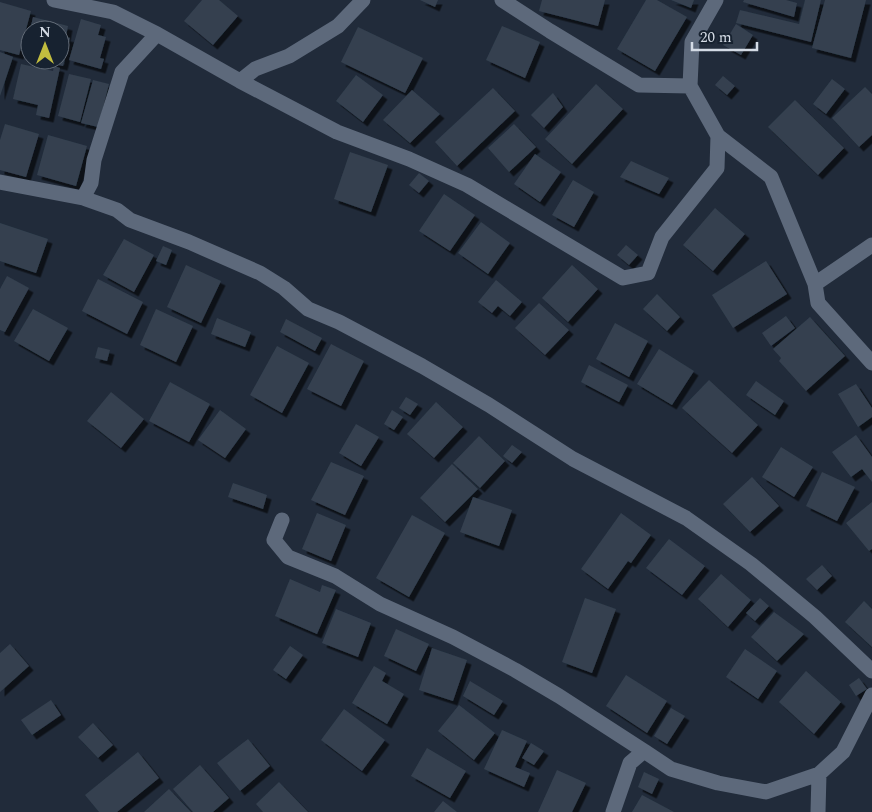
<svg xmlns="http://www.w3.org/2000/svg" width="872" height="812" viewBox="0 0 872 812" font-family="Spectral,serif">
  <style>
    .building { fill: #34404f; filter: url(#shadow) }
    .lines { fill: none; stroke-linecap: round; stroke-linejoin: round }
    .minor { stroke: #5d697b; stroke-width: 15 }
  </style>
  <defs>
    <filter id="shadow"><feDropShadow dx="4.5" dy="4.5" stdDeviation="0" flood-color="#0009"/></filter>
  </defs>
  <rect width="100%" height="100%" fill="#212b3a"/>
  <path class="building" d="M202,0H219L238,16L213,45L184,21Z
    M420,0H438L435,7Z
    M542,0H605L598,26L539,11Z
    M646,0H657L687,17L655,71L617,49Z
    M671,0H694L691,8Z
    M744,0H786L797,3L794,17L743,2Z
    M805,0H821L811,42L736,23L740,10L799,24Z
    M825,0H866L851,58L812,48Z
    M0,2L31,11L19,55L0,50Z
    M33,17L68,26L66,37L70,38L63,66L41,61L60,60V30H30Z
    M81,19L101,25L98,35L106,37L100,58L104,59L101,69L69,60Z
    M736,24L753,35L741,55L723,45Z
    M502,26L540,42L525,78L486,60Z
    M358,27L423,58L405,93L341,62Z
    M29,32H30V58L23,56Z
    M0,52L13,57L0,96Z
    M21,64L53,71L54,66L60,68L49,118L36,115L38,105L13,99Z
    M69,74L91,79L80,122L58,116Z
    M356,75L383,95L363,122L336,101Z
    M723,76L735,86L727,95L715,85Z
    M832,79L845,89L826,114L813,104Z
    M93,80L109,84L98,127L81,123Z
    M596,84L623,109L572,164L545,139Z
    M865,87L872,94V135L859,147L832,118Z
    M493,88L515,111L457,166L435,142Z
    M412,90L440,114L410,143L383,120Z
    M553,93L563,107L544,128L531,115Z
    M795,100L844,148L818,175L768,127Z
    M5,124L39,134L26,177L0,170V140Z
    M514,124L536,147L509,172L488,148Z
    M48,135L87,146L76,186L37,175Z
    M350,152L388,165L371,212L334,199Z
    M535,154L561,172L540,202L514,184Z
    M631,161L669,178L659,194L620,177Z
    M419,173L429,181L419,193L409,185Z
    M573,180L594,192L574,227L552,215Z
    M444,194L475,215L450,251L419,231Z
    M715,208L745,234L713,271L683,245Z
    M481,222L510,243L488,274L458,253Z
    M0,223L48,239L36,273L0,261Z
    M124,239L154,255L134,292L103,275Z
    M626,245L638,255L629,265L617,255Z
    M163,246L172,250L166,265L156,261Z
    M766,261L787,294L733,328L712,295Z
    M186,265L221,281L201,323L167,307Z
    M572,265L598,289L568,322L542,298Z
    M7,276L29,288L5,332L0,330V289Z
    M98,279L143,302L127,334L82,311Z
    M496,280L522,302L510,316L498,306L492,313L478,302Z
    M657,294L680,317L667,331L643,309Z
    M539,303L569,330L545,355L515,328Z
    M33,309L68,328L49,361L14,341Z
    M156,309L193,326L176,362L140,345Z
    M786,316L795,328L771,346L762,333Z
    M810,317L845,356L806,391L779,361L781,358L773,349Z
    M217,318L251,332L245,347L211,334Z
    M286,319L322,338L315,351L280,332Z
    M615,323L648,341L629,377L596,359Z
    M331,344L364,361L341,406L307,389Z
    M277,346L309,363L282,413L250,395Z
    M98,347L110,350L107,361L95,358Z
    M659,349L694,371L672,405L637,384Z
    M589,365L628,385L619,402L581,382Z
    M709,380L758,425L732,453L682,408Z
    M756,381L784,401L775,415L746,395Z
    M170,382L210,404L189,442L149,421Z
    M856,384L872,408V417L858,427L838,394Z
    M111,392L144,419L121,448L87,421Z
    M406,397L418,404L410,415L399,408Z
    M436,402L463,427L434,458L407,434Z
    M220,410L246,429L225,458L198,440Z
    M392,410L403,417L394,430L384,424Z
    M356,424L379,437L361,466L339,453Z
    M856,435L872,457V482L862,469L851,477L832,452Z
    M479,436L505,461L480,488L453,463Z
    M512,445L522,452L512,463L503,456Z
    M781,447L813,467L794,497L762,477Z
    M331,462L364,476L345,515L311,500Z
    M452,464L478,489L445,522L420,498Z
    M822,472L855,487L837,521L806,506Z
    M752,477L779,506L750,532L723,504Z
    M233,483L267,495L263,509L228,497Z
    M473,497L512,510L499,546L460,532Z
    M872,502V549L869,551L846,523Z
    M317,513L346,525L331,561L302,549Z
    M621,513L651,535L631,563L628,561L608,589L581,569Z
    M412,515L445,533L409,597L376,578Z
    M669,539L705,566L682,595L646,568Z
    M822,565L832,576L817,590L806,579Z
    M721,574L751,600L728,627L698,599Z
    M290,579L320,592L322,585L336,590L317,634L275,616Z
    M585,598L616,609L592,673L562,662Z
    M760,598L769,606L755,621L746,613Z
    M864,601L872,609V647L845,622Z
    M336,609L371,623L358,657L322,643Z
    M774,612L804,634L777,661L751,637Z
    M396,629L429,644L416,671L384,656Z
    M10,644L29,666L0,692V653Z
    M290,646L303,655L286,679L273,670Z
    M432,648L467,660L453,701L419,690Z
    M745,649L777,671L758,699L726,677Z
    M374,666L386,673L382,681L404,694L387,724L352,703Z
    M806,671L841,702L814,734L779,702Z
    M626,675L667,701L647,733L606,706Z
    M859,678L867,689L856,696L849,685Z
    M470,681L503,701L494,715L463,696Z
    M51,700L61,715L32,735L21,720Z
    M459,705L495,733L474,760L438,731Z
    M671,708L685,716L667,744L654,736Z
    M344,709L385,740L362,771L321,740Z
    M93,723L113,745L98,758L78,737Z
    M502,730L527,741L515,767L530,773L524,787L484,769Z
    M248,739L270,766L240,791L217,763Z
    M531,743L544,751L534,765L522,758Z
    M427,748L466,771L450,798L411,776Z
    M138,752L159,778L117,812H99L85,795Z
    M200,765L229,798L213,812H193L173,789Z
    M557,770L586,783L572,812H538Z
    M644,772L659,779L652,794L638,787Z
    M279,782L308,812H263L256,804Z
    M169,789L191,812H144Z
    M642,795L674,812H632Z
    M443,801L457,812H434Z"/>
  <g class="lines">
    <path class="minor" d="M54,0L113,12L157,34
      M502,0L550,31L639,85L690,86
      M716,0L692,42L690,86L718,136L771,177L815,284
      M240,81L255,69L289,56L338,26L363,0
      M0,182L83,198L117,210L130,220L189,242L260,273L284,288L308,309L339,322L422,366L489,405L573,459L686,518L751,564L815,617L872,671
      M83,198L91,183L94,160L122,72L157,34L240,81L337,132L409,159L467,185L623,278L648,273L662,237L717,168L718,136
      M872,245L815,284L818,303L872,363
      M282,520L274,540L288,557L335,576L380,604L453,637L515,670L559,696L644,751
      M613,812L630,763L644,751L671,769L718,783L766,792L819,774L843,752L872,695
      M818,812L819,774"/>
  </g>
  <g transform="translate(45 45)"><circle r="24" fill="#172230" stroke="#636c78"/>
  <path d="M0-4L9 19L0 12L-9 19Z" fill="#c2bd3f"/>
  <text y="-8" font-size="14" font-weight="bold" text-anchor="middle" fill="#d4dbe5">N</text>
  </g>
  <path d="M692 42v8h65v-8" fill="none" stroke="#d4dbe5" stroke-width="2.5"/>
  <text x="700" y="42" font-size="15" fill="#d4dbe5" stroke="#172230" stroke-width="4" paint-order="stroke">20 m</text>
</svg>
